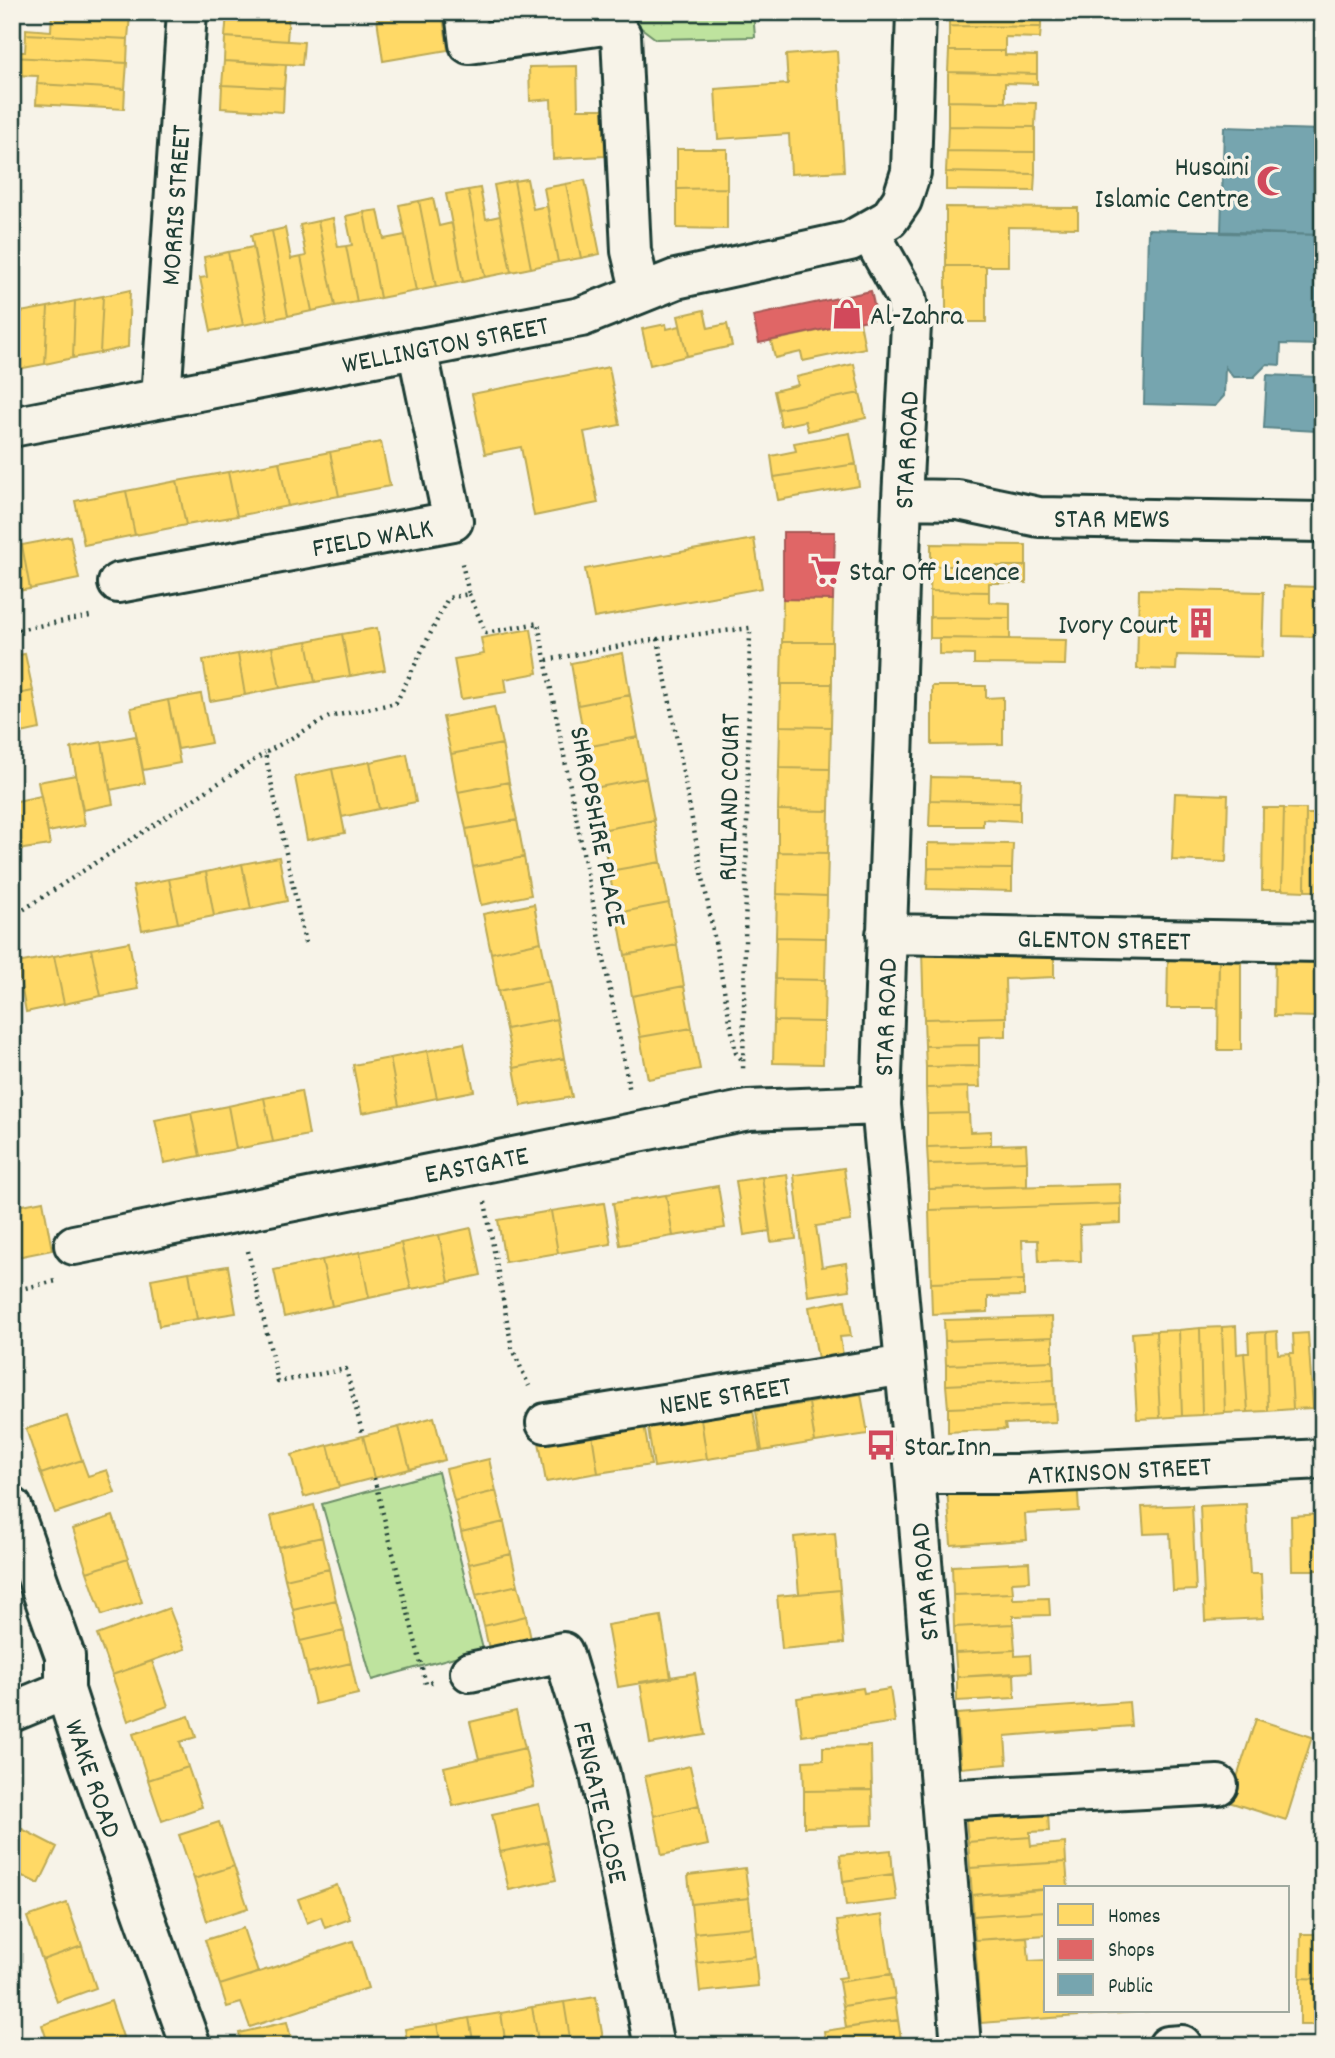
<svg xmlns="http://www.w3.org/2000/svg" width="1335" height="2058" viewBox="0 0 1335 2058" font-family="Dekko,sans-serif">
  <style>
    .green { fill: #bee39e; stroke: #6e9069; stroke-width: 2 }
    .homes { fill: #ffd966; stroke: #bcaa57; stroke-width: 2 }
    .shops { fill: #e06666; stroke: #a65a57; stroke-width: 2 }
    .public { fill: #76a5af; stroke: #5c868a; stroke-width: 2 }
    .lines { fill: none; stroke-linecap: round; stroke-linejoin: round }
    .minor-casing { stroke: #1f3d34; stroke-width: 44 }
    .path { stroke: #1f3d34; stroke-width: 4.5; stroke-dasharray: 2 5; stroke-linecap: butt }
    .minor { stroke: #f7f3e8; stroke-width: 38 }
    .labels { text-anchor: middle; stroke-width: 7; stroke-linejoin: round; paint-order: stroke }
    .poi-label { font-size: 28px; fill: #1f3d34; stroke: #f7f3e8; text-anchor: start }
    .street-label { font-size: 28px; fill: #1f3d34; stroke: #f7f3e8 }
  </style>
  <rect width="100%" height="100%" fill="#f7f3e8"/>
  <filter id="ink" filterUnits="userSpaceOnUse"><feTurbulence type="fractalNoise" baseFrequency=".0143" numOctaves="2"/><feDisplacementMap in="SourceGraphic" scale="14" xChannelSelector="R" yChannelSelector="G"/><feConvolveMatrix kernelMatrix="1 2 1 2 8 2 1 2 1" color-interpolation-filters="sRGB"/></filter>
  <g filter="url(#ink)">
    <path class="green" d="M493,12H551L507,19Z
      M620,12H753L755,37L656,39Z
      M438,1472L483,1649L372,1680L322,1504Z"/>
    <path class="homes" d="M52,12L130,15L128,39L26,34V29L51,31Z
      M85,12H130V15Z
      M289,12L287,41L225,37L227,13Z
      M376,12H442L448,50L383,61Z
      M949,12H1041V27L949,26Z
      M949,26L1041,27L1040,38L1005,37V51H949Z
      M26,34L128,39L127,63L12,57V52H25Z
      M225,37L304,42L302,65L224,61Z
      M837,51L844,171L791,174L789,134L718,139L715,89L788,84L786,55Z
      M949,51H1005V55L1037,56V74L948,72Z
      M12,57L127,63L125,89L37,84L38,76L12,75Z
      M224,61L286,65L284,88L222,85Z
      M577,66L578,109H603L605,156L553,159L551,99L530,101L529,67Z
      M948,72L1037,74V84L1005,83V102L948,101Z
      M37,84L125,89L124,109L36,104Z
      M222,85L284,88L283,112L221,108Z
      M948,101L1036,103L1035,127L948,126Z
      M948,126L1035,127V152L947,151Z
      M677,149H727V188L677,189Z
      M947,151L1035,152V174L946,172Z
      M946,172L1035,174L1034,191L946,190Z
      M527,179L533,209L547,206L558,262L531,268L514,181Z
      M585,180L600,254L581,258L566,184Z
      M514,181L531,268L511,272L494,185Z
      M566,184L581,258L558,262L544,188Z
      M480,188L486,219L500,216L511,272L485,277L468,190Z
      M727,188V229L677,228V189Z
      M468,190L485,277L463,282L446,194Z
      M433,198L439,226L452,223L463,282L436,287L419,201Z
      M419,201L436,287L416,291L399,205Z
      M946,207L1078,208V228L1008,227V266H946Z
      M378,210L384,239L405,235L416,291L380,298L364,212Z
      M364,212L380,298L357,302L346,246L352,245L346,216Z
      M333,218L338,247L346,246L357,302L335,306L318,221Z
      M318,221L335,306L312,311L301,257L306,256L300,225Z
      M285,228L291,259L301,257L312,311L288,316L272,231Z
      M272,231L288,316L268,320L251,235Z
      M253,247L268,320L243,325L228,252Z
      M228,252L243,325L211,331L200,278L207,277L204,257Z
      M946,266H986V322H946Z
      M130,290L128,347L100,353L103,296Z
      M103,296L100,353L73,358L75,301Z
      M75,301L73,358L45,364L48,307Z
      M48,307L45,364L18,369L20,312Z
      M704,310L708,328L727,324L732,346L687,356L678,316Z
      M860,322L865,348L803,361L801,352L775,358L771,341Z
      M666,324L667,329L680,326L687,356L650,365L642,329Z
      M854,364L860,393L778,409L774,391L798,385L796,377Z
      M609,367L620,425L584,432L598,503L534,516L521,447L485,454L472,394Z
      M860,393L866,418L808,431L805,421L781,426L778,409Z
      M850,433L856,464L774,477L771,456L796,451L794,443Z
      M381,442L390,486L339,496L330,452Z
      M330,452L339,496L288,506L279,462Z
      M279,462L288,506L237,516L228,472Z
      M856,464L859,486L778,500L774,477Z
      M228,472L237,516L186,525L177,481Z
      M177,481L186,525L135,535L126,491Z
      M126,491L135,535L84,545L75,501Z
      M70,536L79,579L30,589L22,545Z
      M754,539L762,588L594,618L585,569Z
      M931,544L1026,545V566H931Z
      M22,545L30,589L12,592V547Z
      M931,566H1026V583H989V592L930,591Z
      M1284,586L1319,587L1318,637L1283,636Z
      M1319,587H1323V637H1318Z
      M1139,589L1264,592L1262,657L1177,655L1176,670L1137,669Z
      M930,591L989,592V602L1010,603V618L930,617Z
      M783,599L833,600L832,642H782Z
      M930,617L1010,618V639L930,638Z
      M377,628L385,670L350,676L342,634Z
      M531,629L538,673L505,679L507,692L461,699L454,659L484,654L481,638Z
      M342,634L350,676L315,682L307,641Z
      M939,638L1066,640L1065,665L974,664V655L939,654Z
      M307,641L315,682L280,688L272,647Z
      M782,642H832V684H781Z
      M272,647L280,688L245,695L238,654Z
      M623,653L630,695L578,705L571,663Z
      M25,654L33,691L12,695V656Z
      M238,654L245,695L210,701L203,660Z
      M781,684H832L831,727L780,726Z
      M932,686H986V698L1003,697V744L932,745Z
      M33,691L40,729L12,735V695Z
      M201,694L211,743L178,749L168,700Z
      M630,695L638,737L586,747L578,705Z
      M168,700L180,763L143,770L131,708Z
      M494,707L502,744L451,754L443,717Z
      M780,726L831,727L830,769L779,768Z
      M136,736L145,783L110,790L102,742Z
      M638,737L646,778L594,788L586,747Z
      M102,742L113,804L83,810L71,748Z
      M502,744L509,782L458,792L451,754Z
      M407,754L416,802L379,809L370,762Z
      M370,762L379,809L342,817L332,769Z
      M779,768L830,769L829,811L778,810Z
      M332,769L345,833L307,840L295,777Z
      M76,775L85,825L48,832L38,782Z
      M931,777L1021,779L1020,802L930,800Z
      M646,778L654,820L601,830L594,788Z
      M509,782L517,820L466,829L458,792Z
      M1175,793L1228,795L1226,862L1172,860Z
      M41,796L50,845L17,850L12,824V802Z
      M930,800L1020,802V821L983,819V826H929Z
      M1263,808H1284L1282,890H1262Z
      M1284,808L1306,809L1305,891L1282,890Z
      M778,810L829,811L828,853L778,852Z
      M1306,814H1323V891H1305Z
      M517,820L524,857L473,867L466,829Z
      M654,820L661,862L609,871L601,830Z
      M12,824L20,864L12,865Z
      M928,843L1013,844L1012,869L928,868Z
      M778,852L828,853L827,896L777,894Z
      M279,857L287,901L251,909L242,864Z
      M524,857L531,895L481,905L473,867Z
      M661,862L669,903L617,913L609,871Z
      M242,864L251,909L214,916L206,872Z
      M928,868L1012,869V891L927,889Z
      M206,872L214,916L178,923L169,879Z
      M169,879L178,923L142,930L133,886Z
      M777,894L827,896L826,938L776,937Z
      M669,903L677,945L625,955L617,913Z
      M534,904L541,942L491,953L483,914Z
      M776,937L826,938L825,980L775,979Z
      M129,942L138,989L101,996L91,949Z
      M541,942L549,981L498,991L491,953Z
      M677,945L684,986L632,996L625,955Z
      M91,949L101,996L64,1004L54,956Z
      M922,951L1054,953V977L1005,979L1006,1017L924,1019Z
      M54,956L64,1004L26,1012L17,963Z
      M1168,958H1219L1218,1008H1167Z
      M1219,958H1241V1050H1218Z
      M1275,958L1321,959L1319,1017L1274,1016Z
      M775,979L825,980L824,1022L774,1021Z
      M549,981L557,1019L506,1029L498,991Z
      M684,986L692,1028L640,1037L632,996Z
      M1006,1017V1036L979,1037V1045L925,1046L924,1019Z
      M557,1019L564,1058L514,1068L506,1029Z
      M774,1021L824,1022L823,1064L773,1063Z
      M692,1028L700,1069L648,1079L640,1037Z
      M464,1043L474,1091L437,1098L427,1051Z
      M979,1045V1066L926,1067L925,1046Z
      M427,1051L437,1098L399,1106L390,1058Z
      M390,1058L399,1106L362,1113L353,1065Z
      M564,1058L572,1097L521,1106L514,1068Z
      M979,1066L980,1087L926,1088V1067Z
      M968,1087L969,1113L927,1114L926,1088Z
      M301,1091L309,1135L273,1142L264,1098Z
      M264,1098L273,1142L236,1149L228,1106Z
      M228,1106L236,1149L200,1156L191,1113Z
      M191,1113L200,1156L164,1163L155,1120Z
      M969,1113L970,1132L991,1131V1145L927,1147V1114Z
      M1026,1144L1027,1161L928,1164L927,1147Z
      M1027,1161V1186L929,1189L928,1164Z
      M844,1168L851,1221L816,1226L822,1267L846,1263L850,1290L808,1296L794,1175Z
      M787,1174L796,1239L771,1242L762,1177Z
      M762,1177L770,1231L744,1235L736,1181Z
      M1120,1184L1121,1204L929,1210V1189Z
      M718,1186L725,1228L673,1236L666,1195Z
      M666,1195L673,1236L620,1245L613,1203Z
      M43,1201L52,1250L12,1258V1207Z
      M604,1203L611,1244L558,1253L551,1211Z
      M1121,1204V1223L1080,1225L1081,1261L1039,1262L1038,1240H1022L1024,1280L931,1283L929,1210Z
      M551,1211L558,1253L505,1262L498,1220Z
      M471,1228L481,1275L449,1282L439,1235Z
      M439,1235L449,1282L411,1289L401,1243Z
      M401,1243L411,1289L369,1298L360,1252Z
      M360,1252L369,1298L332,1306L322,1260Z
      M322,1260L332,1306L284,1317L274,1270Z
      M228,1266L236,1313L197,1319L189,1272Z
      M189,1272L197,1319L159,1326L151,1279Z
      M1024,1280V1296L988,1297V1312L932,1314L931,1283Z
      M845,1300L851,1336L840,1337L843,1355L818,1359L809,1307Z
      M1052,1317L1053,1337L945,1341L944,1320Z
      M1236,1326L1237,1354L1244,1353L1248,1412L1225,1413L1222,1327Z
      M1222,1327L1225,1413L1202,1415L1200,1328Z
      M1200,1328L1202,1415L1182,1416L1179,1330Z
      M1179,1330L1182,1416L1160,1418L1156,1331Z
      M1156,1331L1160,1418L1137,1419L1132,1333Z
      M1277,1331L1278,1354L1290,1353L1293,1409L1268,1411L1266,1332Z
      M1266,1332L1268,1411L1248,1412L1244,1353H1249L1248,1333Z
      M1308,1333L1313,1408L1293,1409L1290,1353H1294L1293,1334Z
      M1053,1337V1361L946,1365L945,1341Z
      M1053,1361L1054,1380L946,1385V1365Z
      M1054,1380L1055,1404L948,1408L946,1385Z
      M861,1394L868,1434L815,1442L809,1403Z
      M809,1403L815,1442L762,1451L756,1411Z
      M1055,1404L1056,1422L1005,1424L1006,1429L948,1432V1408Z
      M753,1411L760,1451L707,1459L701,1419Z
      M67,1416L82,1460L41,1474L26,1429Z
      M434,1417L445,1460L410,1469L399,1427Z
      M701,1419L707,1459L654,1467L648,1428Z
      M644,1425L651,1465L598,1473L592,1434Z
      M399,1427L410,1469L374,1478L363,1436Z
      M592,1434L598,1473L546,1482L539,1442Z
      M363,1436L374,1478L339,1487L328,1445Z
      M328,1445L339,1487L304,1497L292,1455Z
      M489,1459L496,1491L454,1501L446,1469Z
      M82,1460L88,1476L107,1470L115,1493L55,1513L41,1474Z
      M1077,1478L1079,1511L1025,1514L1027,1540L951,1545L947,1488Z
      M496,1491L504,1522L461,1532L454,1501Z
      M1246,1504L1250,1574H1261L1263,1618L1205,1621L1200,1506Z
      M314,1505L322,1537L278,1547L271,1516Z
      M1192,1505L1196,1590L1173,1591L1170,1533L1144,1534L1142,1507Z
      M1323,1514V1570H1292L1291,1516Z
      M113,1516L128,1559L87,1572L73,1529Z
      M504,1522L511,1554L469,1564L461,1532Z
      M835,1533L840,1590L799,1594L794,1537Z
      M322,1537L329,1569L285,1579L278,1547Z
      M511,1554L518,1585L476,1595L469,1564Z
      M128,1559L142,1602L102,1615L87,1572Z
      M1029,1562L1030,1581L1012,1582L1013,1593L953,1595L952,1566Z
      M329,1569L336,1600L293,1610L285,1579Z
      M518,1585L526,1616L484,1626L476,1595Z
      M840,1590L844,1643L782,1649L777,1596Z
      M1013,1593V1599L1049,1598L1050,1615L1013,1616V1624L954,1627L953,1595Z
      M336,1600L344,1631L300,1641L293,1610Z
      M169,1608L185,1649L112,1675L97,1635Z
      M526,1616L533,1648L491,1658L484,1626Z
      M661,1616L671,1678L618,1687L607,1625Z
      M1013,1624L1015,1650L955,1653L954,1627Z
      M344,1631L351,1663L308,1673L300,1641Z
      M1015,1650V1656L1030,1655L1031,1672L957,1677L955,1653Z
      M152,1661L168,1706L128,1721L112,1675Z
      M351,1663L358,1694L315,1704L308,1673Z
      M695,1673L705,1735L650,1744L640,1682Z
      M1014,1674L1015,1698L957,1701V1677Z
      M863,1688L864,1693L890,1689L895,1722L802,1736L797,1698Z
      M1129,1702L1131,1726L1005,1736L1007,1764L961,1768L957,1714Z
      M516,1711L525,1748L479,1759L470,1722Z
      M189,1716L196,1737L180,1742L188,1767L148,1780L133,1734Z
      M1256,1719L1312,1737L1286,1820L1229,1802Z
      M871,1746L872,1790L804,1791L803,1761L823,1760V1747Z
      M525,1748L534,1787L453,1806L444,1767Z
      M690,1766L699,1805L654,1816L645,1776Z
      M188,1767L202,1807L162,1821L148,1780Z
      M872,1790L873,1825L804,1827V1791Z
      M539,1804L548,1842L500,1852L492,1814Z
      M699,1805L708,1845L662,1855L654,1816Z
      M1048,1812L1049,1831L1030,1832V1837L968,1842L966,1818Z
      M219,1822L234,1866L194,1879L179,1835Z
      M18,1827L57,1847L39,1884L12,1871V1838Z
      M1323,1829V1868H1318L1317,1830Z
      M1030,1837L1031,1846L1065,1843L1066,1862L970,1868L968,1842Z
      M548,1842L556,1880L509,1890L500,1852Z
      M891,1850L893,1874L843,1881L840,1855Z
      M1066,1862L1068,1888L972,1895L970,1868Z
      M234,1866L248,1908L207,1921L194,1879Z
      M745,1868L749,1898L691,1904L688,1875Z
      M1318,1868H1323V1904H1320Z
      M893,1874L897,1900L846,1906L843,1881Z
      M337,1885L350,1919L325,1928L321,1917L307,1923L298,1899Z
      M1046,1889V1911L973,1916L972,1895Z
      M749,1898L752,1927L694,1933L691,1904Z
      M67,1903L82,1946L42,1960L27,1917Z
      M1046,1911V1935L975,1940L973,1916Z
      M882,1915L891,1974L839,1982L838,1978L846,1977L837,1921Z
      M752,1927L755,1956L697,1963L694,1933Z
      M243,1928L258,1973L220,1985L205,1940Z
      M1301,1934H1323V1979L1300,1978Z
      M1027,1937L1029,1961L1046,1960V2011H1151L981,2023L975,1940Z
      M353,1941L368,1988L250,2027L241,2003L227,2007L220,1985Z
      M82,1946L96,1988L57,2002L42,1960Z
      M755,1956L758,1986L700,1992L697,1963Z
      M891,1974L895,1998L843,2006L839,1982Z
      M1300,1978L1323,1979V2025H1300Z
      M596,1997L603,2039L571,2045L564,2002Z
      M895,1998L898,2020L846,2028L843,2006Z
      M111,2001L126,2046H49L42,2025Z
      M564,2002L571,2045L539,2046L532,2007Z
      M532,2007L539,2046H506L501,2013Z
      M501,2013L506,2046H474L469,2018Z
      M469,2018L474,2046H441L437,2024Z
      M898,2020L902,2046H826L824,2031Z
      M287,2022L293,2046H242L239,2033Z
      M437,2024L441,2046H408L405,2029Z"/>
    <path class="shops" d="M871,291L877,318L759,343L753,316Z
      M783,532H835L833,600L783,599Z"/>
    <path class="public" d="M1224,127L1323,130V235L1221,233Z
      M1148,229L1323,235V345L1281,344L1280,365L1267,364L1254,377H1233L1225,367L1224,396L1215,406L1144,404Z
      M1267,375L1318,377L1316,431L1264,428Z"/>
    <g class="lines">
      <g class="minor-casing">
        <path id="minor" d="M465,12L469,44L605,25L621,35L631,251L641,293
          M869,231L906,297L911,325L902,499L881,1105L915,1474L961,2046
          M161,398L187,12
          M12,427L581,317L676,279L850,241L889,219L902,200L911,172L916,12
          M902,499L958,500L1039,517L1323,522
          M118,583L453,521L417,348
          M886,934L1323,942
          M74,1245L748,1110L881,1105
          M546,1423L905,1365
          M915,1474H1019L1323,1459
          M12,1507L65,1656V1690L78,1730L191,2046
          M470,1672L563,1652L600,1774L654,2046
          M12,1712L65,1690
          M941,1800L1218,1785
          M1168,2046L1182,2045"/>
      </g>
      <path class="path" d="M469,594L486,633L538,623L630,1092
        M12,631L90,616L93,613
        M658,639L736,1053L742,1060
        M547,660L658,639L750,628L743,1071
        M12,917L265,753
        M305,943L265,753L329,717L396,703L448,598L469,594L461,559
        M485,1202L512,1348L529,1386
        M248,1251L278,1382L346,1369L363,1436
        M12,1291L56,1281
        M374,1478L426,1684L432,1682"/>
      <use href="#minor" class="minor"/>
    </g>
  </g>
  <defs>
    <g id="mosque-bare" transform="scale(2.415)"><path d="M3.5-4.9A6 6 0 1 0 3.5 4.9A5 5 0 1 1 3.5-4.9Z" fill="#d1495b" stroke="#f7f3e8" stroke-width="2.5" paint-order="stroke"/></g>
    <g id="shop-bare" transform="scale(2.415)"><path d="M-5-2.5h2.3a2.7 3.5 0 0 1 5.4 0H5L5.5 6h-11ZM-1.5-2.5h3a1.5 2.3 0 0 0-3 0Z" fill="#d1495b" stroke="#f7f3e8" stroke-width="2.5" paint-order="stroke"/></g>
    <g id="supermarket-bare" transform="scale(2.415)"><path d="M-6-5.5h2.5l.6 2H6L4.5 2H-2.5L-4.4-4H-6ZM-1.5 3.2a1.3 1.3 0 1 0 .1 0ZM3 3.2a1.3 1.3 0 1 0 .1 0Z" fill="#d1495b" stroke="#f7f3e8" stroke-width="2.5" paint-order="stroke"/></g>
    <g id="building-bare" transform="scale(2.415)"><path d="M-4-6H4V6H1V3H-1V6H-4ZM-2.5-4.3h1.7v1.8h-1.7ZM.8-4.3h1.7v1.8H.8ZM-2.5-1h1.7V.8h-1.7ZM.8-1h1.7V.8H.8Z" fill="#d1495b" stroke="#f7f3e8" stroke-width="2.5" paint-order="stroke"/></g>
    <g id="bus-bare" transform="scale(2.415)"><path d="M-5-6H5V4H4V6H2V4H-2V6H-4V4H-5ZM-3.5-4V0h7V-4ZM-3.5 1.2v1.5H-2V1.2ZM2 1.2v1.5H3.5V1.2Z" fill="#d1495b" stroke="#f7f3e8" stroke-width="2.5" paint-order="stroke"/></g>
  </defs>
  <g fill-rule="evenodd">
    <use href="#mosque-bare" x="1272" y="181"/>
    <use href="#shop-bare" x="847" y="314"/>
    <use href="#supermarket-bare" x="826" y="570"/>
    <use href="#building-bare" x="1201" y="623"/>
    <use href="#bus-bare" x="881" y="1445"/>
  </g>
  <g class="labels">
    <g class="poi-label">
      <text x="1249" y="175" text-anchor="end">Husaini<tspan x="1249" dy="32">Islamic Centre</tspan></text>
      <text x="870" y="324">Al-Zahra</text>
      <text x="849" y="580">Star Off Licence</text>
      <text x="1178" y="633" text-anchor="end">Ivory Court</text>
      <text x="904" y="1455">Star Inn</text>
    </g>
    <g class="street-label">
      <text transform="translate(174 205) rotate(-86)" y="10">MORRIS STREET</text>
      <text transform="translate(445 343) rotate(-11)" y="10">WELLINGTON STREET</text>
      <text transform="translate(905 450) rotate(-87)" y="10">STAR ROAD</text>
      <text x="1112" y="527">STAR MEWS</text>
      <text transform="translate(372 536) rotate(-10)" y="10">FIELD WALK</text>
      <text transform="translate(727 797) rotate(-89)" y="10">RUTLAND COURT</text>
      <text transform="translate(600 826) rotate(79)" y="10">SHROPSHIRE PLACE</text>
      <text transform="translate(1104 938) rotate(1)" y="10">GLENTON STREET</text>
      <text transform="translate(884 1017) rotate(-88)" y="10">STAR ROAD</text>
      <text transform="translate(476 1163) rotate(-11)" y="10">EASTGATE</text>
      <text transform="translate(725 1394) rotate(-9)" y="10">NENE STREET</text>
      <text transform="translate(1119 1469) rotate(-3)" y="10">ATKINSON STREET</text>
      <text transform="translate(923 1582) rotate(-95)" y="10">STAR ROAD</text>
      <text transform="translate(95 1778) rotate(71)" y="10">WAKE ROAD</text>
      <text transform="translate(602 1802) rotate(77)" y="10">FENGATE CLOSE</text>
    </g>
  </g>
  <rect width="1335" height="2058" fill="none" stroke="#f7f3e8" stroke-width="42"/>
  <rect x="21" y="21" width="1293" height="2016" fill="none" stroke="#1f3d34" stroke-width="2.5" filter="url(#ink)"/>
  <rect x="1044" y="1886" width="245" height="126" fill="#f7f3e8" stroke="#a1aaa0" stroke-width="2"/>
  <rect x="1058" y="1904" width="35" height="21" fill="#ffd966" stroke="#a1aaa0" stroke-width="2"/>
  <text x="1108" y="1922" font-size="21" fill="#1f3d34">Homes</text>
  <rect x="1058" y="1939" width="35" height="21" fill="#e06666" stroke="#a1aaa0" stroke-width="2"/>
  <text x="1108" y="1956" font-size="21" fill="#1f3d34">Shops</text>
  <rect x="1058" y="1974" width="35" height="21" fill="#76a5af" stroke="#a1aaa0" stroke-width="2"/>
  <text x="1108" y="1992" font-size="21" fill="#1f3d34">Public</text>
</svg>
